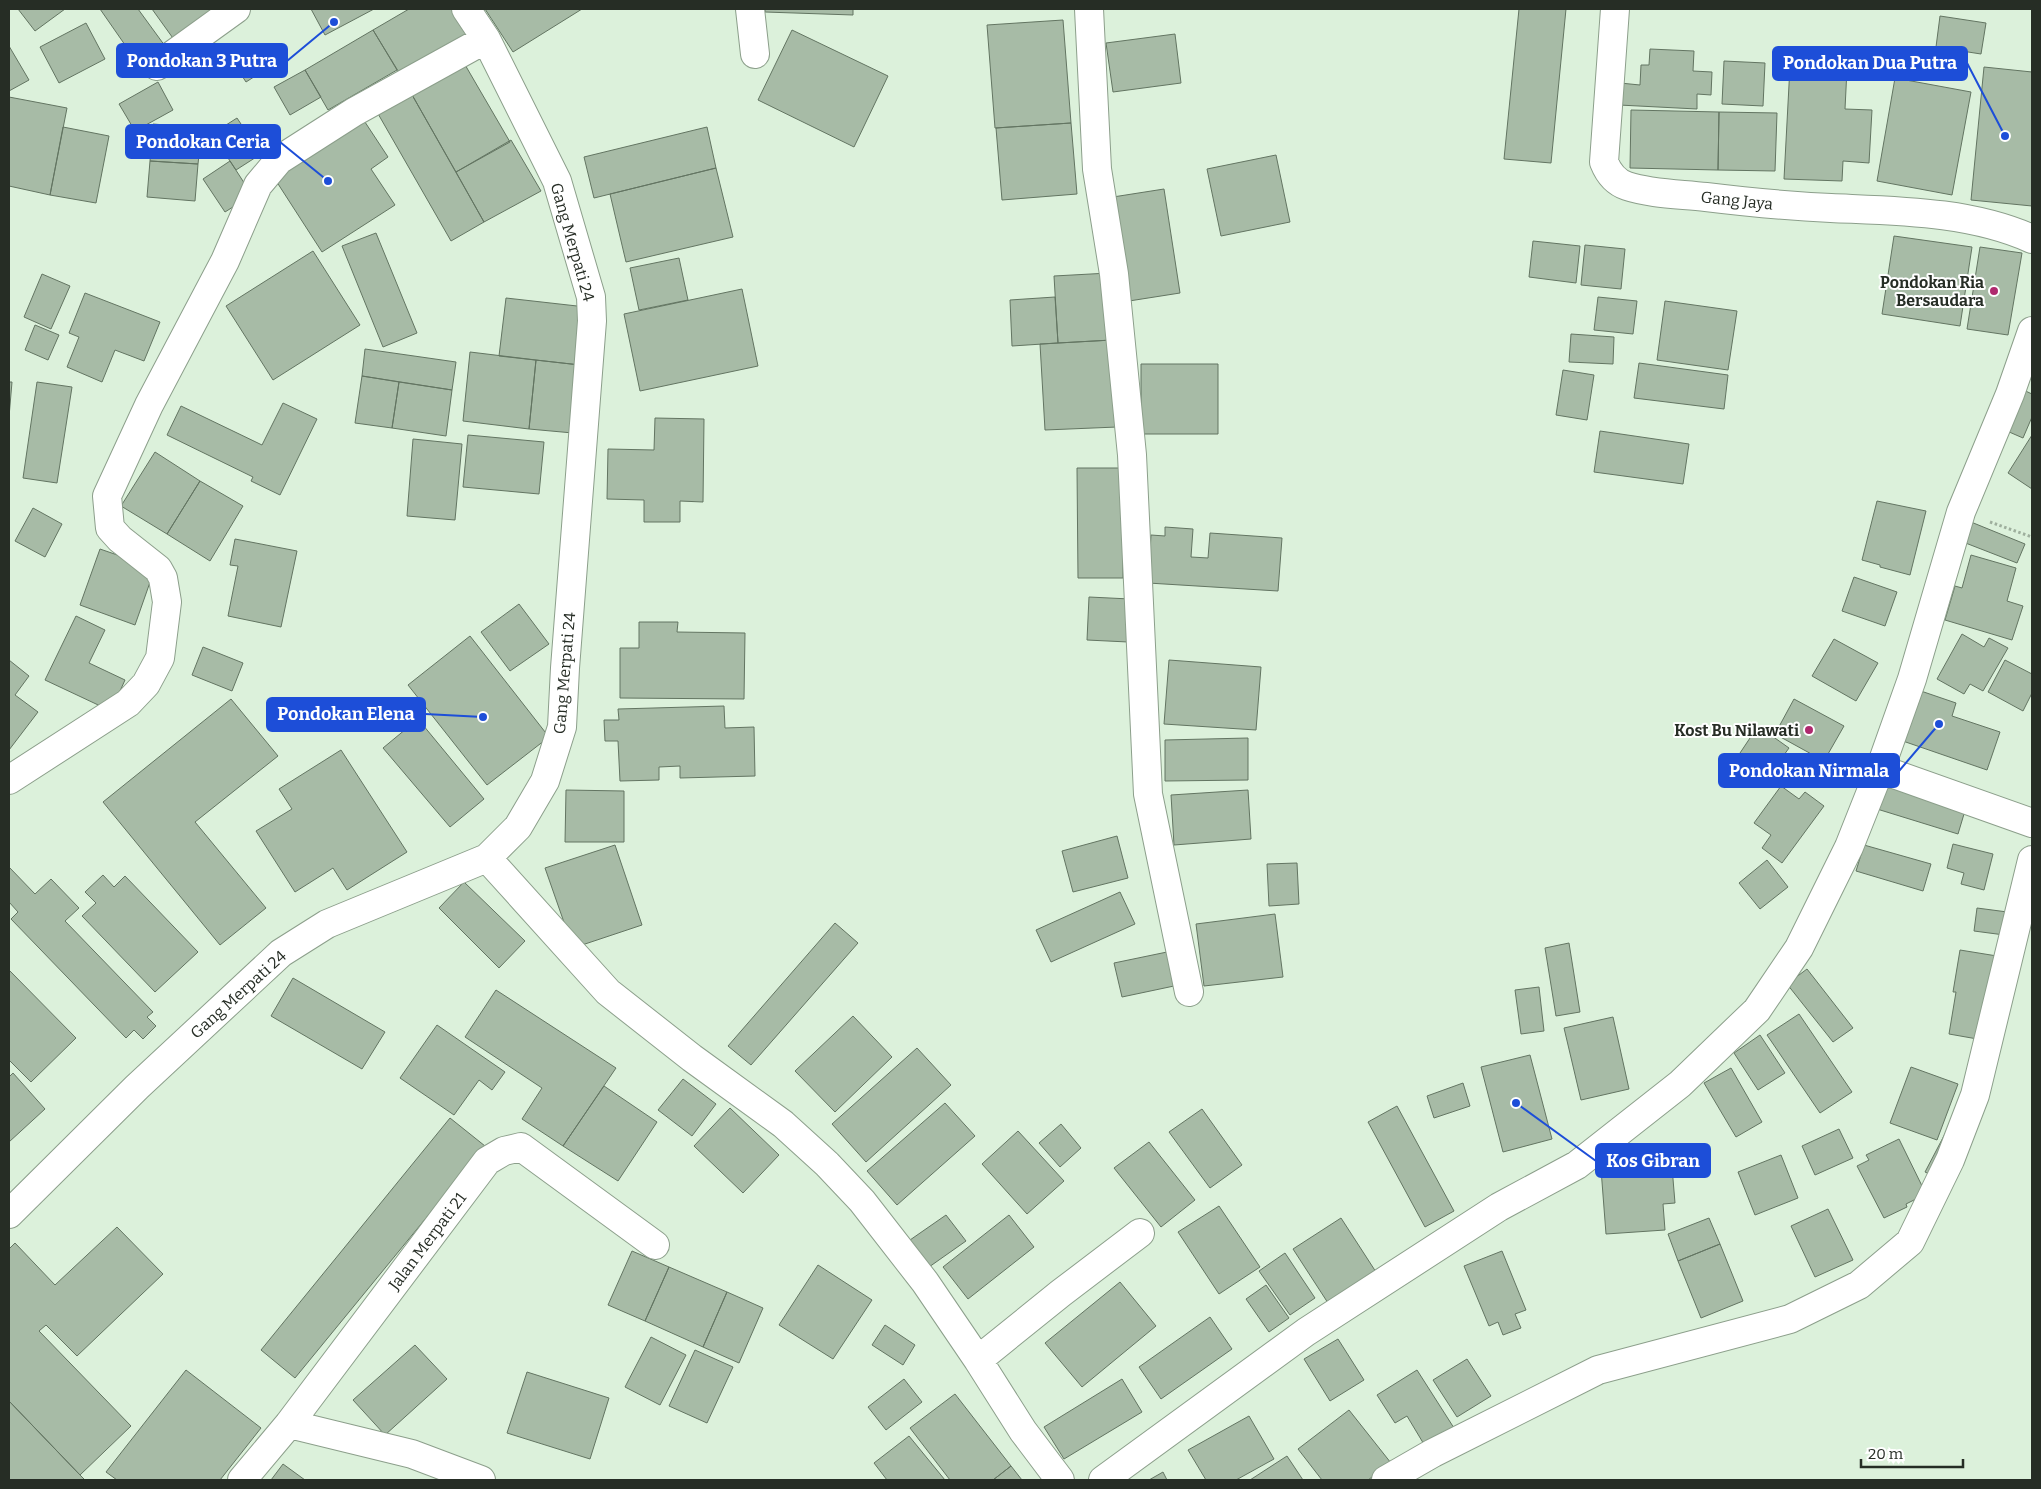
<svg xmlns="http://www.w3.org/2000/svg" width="2041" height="1489" viewBox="0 0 2041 1489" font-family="Bitter,serif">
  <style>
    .building { fill: #a7bba6; stroke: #637562 }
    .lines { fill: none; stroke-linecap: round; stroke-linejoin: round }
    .street-casing { stroke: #8c9f8b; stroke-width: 30 }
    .path { stroke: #9eaf9d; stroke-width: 3; stroke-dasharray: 2.5 2.5; stroke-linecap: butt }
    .street { stroke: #fff; stroke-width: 28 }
    .poi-dot { fill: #af296e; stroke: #fff; stroke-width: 2 }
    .labels { text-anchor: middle; stroke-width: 4; stroke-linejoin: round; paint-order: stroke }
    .street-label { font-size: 16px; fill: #262d25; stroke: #fff }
    .poi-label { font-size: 16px; font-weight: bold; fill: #262d25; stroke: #fff; text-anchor: end }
    .leader { fill: none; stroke: #1d4ed8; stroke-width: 2 }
    .callout-dot { fill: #1d4ed8; stroke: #fff; stroke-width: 2 }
    .callout { fill: #1d4ed8; stroke: #1d4ed8; stroke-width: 2 }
    .callout-label { font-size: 18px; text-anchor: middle; font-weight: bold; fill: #fff }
  </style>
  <rect width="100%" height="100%" fill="#dcf1db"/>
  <path class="building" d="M18,9H65L35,31Z
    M100,9H138L165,46L139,65Z
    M152,9H220L175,41Z
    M311,9H374L325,35Z
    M409,9H459L476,37L403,79L373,30Z
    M485,9H582L513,52Z
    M765,9H853V15L765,12Z
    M1519,9H1566L1551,163L1504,159Z
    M1940,16L1986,23L1981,54L1936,47Z
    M1063,20L1071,123L995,128L987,25Z
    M86,23L105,59L59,83L40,47Z
    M373,30L397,70L328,110L305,70Z
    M792,30L888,76L854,147L758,100Z
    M1175,34L1181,83L1113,92L1106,43Z
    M9,46L29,80L9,91Z
    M261,49L271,66L246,82L235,65Z
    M1650,49L1694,51L1693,71L1712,72L1711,95L1697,94V109L1619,105L1620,83L1640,85L1641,65H1649Z
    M1724,61L1765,63L1763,106L1722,104Z
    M464,63L510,142L456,172L411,93Z
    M1790,66L1847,69L1845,109L1872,110L1869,163L1843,161L1842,181L1784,179Z
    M1984,67L2032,72V206L1971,200Z
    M305,70L321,97L290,115L274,87Z
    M1895,78L1971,92L1952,195L1877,181Z
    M158,82L173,110L135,131L119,104Z
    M411,93L484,222L451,241L377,112Z
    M9,97L67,108L50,195L9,186Z
    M1631,110L1719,112L1718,170L1630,168Z
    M1719,112L1777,113L1775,171L1718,170Z
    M361,116L388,157L371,169L395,205L322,252L271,173Z
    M237,118L261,154L236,170L212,134Z
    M1071,123L1077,194L1002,200L996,128Z
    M153,124L202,128L198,164L150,161Z
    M63,127L109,136L96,203L50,195Z
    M707,127L716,168L594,198L584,157Z
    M511,140L541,191L484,222L456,172Z
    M1276,155L1290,222L1221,236L1207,169Z
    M150,161L198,164L195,201L147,197Z
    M230,161L252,195L225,212L203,179Z
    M716,168L733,237L626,262L610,194Z
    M1164,189L1180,293L1129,301L1113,197Z
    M376,233L417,333L383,347L342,246Z
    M1894,236L1972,247L1960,326L1882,314Z
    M1533,241L1580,246L1576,283L1529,277Z
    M1585,245L1625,249L1621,289L1581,285Z
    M1980,247L2022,253L2008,335L1967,329Z
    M313,251L360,325L273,380L226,306Z
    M679,258L688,300L639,310L630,268Z
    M1109,273L1112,340L1058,343L1054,276Z
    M42,274L70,286L51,329L24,317Z
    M742,289L758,366L640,391L624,314Z
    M85,293L160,322L144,361L115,350L102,382L67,367L79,337L69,333Z
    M1055,297L1058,343L1012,346L1010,300Z
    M1598,297L1637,301L1633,334L1594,330Z
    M506,298L586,307L580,365L499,356Z
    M1665,301L1737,311L1728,370L1657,360Z
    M35,325L59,335L48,360L25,350Z
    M1571,334L1614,337L1613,364L1569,362Z
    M1112,340L1117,427L1045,430L1040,344Z
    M365,349L456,362L452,390L362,376Z
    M470,352L536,360L529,429L463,421Z
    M536,360L580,365L573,433L529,429Z
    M1639,363L1728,375L1724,409L1634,398Z
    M1141,364H1218V434H1141Z
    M1563,370L1594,375L1587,420L1556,415Z
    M362,376L399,382L392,428L355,423Z
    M9,382H12L9,417Z
    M37,382L72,387L57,483L23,478Z
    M399,382L452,390L446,436L392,428Z
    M2019,388L2032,394V417L2023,438L2000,428Z
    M283,403L317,419L280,495L251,481L253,477L167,435L181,406L262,445Z
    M655,418L704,419L703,502L680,501V522H644V500L607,499L608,449L654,450Z
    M1600,431L1689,444L1683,484L1594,472Z
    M468,435L544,442L539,494L463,487Z
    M2032,435V489L2008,473Z
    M413,439L462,444L455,520L407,516Z
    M155,452L200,481L167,534L121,506Z
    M1077,468H1122L1123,578H1078Z
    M200,481L243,506L210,561L167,534Z
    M1877,501L1926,511L1910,575L1880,567V565L1862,560Z
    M33,508L62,524L45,557L15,541Z
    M1971,522L2025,544L2017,563L1963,542Z
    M1165,527L1193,529L1191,557L1208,558L1210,533L1282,538L1278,591L1148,583L1151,535L1165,536Z
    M235,539L297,551L281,627L228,616L238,566L230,565Z
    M100,549L155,568L135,625L80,605Z
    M1971,555L2016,568L2007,601L2023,606L2012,640L1945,620L1955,586L1962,588Z
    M1854,577L1897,592L1885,626L1842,611Z
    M1089,597L1130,599L1128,642L1087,640Z
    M519,604L549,644L510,671L481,632Z
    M76,616L105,630L89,663L125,680L111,711L45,680Z
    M639,622H678L677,632L745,633L744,699L620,698V648H639Z
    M1962,634L1984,647L1989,638L2008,648L1983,691L1970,684L1964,694L1937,679Z
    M470,636L549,737L487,785L408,685Z
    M1834,639L1878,663L1856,701L1812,676Z
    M203,647L243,663L232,691L192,675Z
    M9,660L29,676L15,695L38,712L9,750Z
    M1169,660L1261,667L1256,730L1164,724Z
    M2005,660L2032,674V693L2023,711L1988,692Z
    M1915,689L1956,703L1952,716L2000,732L1987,770L1897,739Z
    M231,699L278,756L195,822L266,908L220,945L103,802Z
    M1794,699L1844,726L1824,761L1775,734Z
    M724,706L725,728L754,727L755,776L680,778V766L659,767V780L620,781L618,741H605L604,720H619L618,709Z
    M418,719L484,799L450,827L383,748Z
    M1758,726L1789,748L1768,777L1738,756Z
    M1248,738V780L1165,781V740Z
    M341,750L407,852L347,890L333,868L295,892L256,831L292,809L279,789Z
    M1887,778L1967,804L1958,834L1877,809Z
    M1781,786L1799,799L1805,792L1824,806L1782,863L1762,848L1771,835L1754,823Z
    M566,790L624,791V842H565Z
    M1248,790L1251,839L1174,845L1171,795Z
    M1117,836L1128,878L1073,892L1062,851Z
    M1953,844L1993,854L1984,890L1961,884L1964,873L1947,868Z
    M615,845L642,925L573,948L545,868Z
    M1864,845L1931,864L1923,891L1856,871Z
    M1767,860L1788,887L1760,909L1739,883Z
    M1297,863L1299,904L1269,906L1267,864Z
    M9,867L35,894L51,879L79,908L65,921L153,1012L147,1017L156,1026L143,1039L134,1030L126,1038L11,919L18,912L9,902Z
    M103,875L114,887L125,876L198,952L155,992L82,916L96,903L85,892Z
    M464,882L525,941L499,968L439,908Z
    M1120,892L1135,924L1051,962L1036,930Z
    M1977,908L2015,913L2012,936L1974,931Z
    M1275,914L1283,977L1204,986L1196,924Z
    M835,923L858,943L751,1065L728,1046Z
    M1569,943L1580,1012L1556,1016L1545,948Z
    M1960,950L1997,956L1983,1040L1949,1034L1956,992H1953Z
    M1167,952L1174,986L1122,997L1114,963Z
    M1807,969L1853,1028L1833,1042L1787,984Z
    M9,970L76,1038L31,1082L9,1060Z
    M293,978L385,1032L362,1069L271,1016Z
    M1539,987L1544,1031L1521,1034L1515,990Z
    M496,990L616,1068L563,1146L522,1119L542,1088L465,1037Z
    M1799,1014L1852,1092L1820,1113L1767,1035Z
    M853,1016L892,1057L835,1112L795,1071Z
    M1613,1017L1629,1089L1581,1100L1564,1028Z
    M437,1025L505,1072L492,1090L479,1080L454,1115L400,1078Z
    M1760,1035L1785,1073L1758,1090L1734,1053Z
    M917,1048L951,1085L866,1162L832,1124Z
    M1530,1055L1552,1139L1503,1152L1481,1067Z
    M1911,1067L1958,1084L1937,1140L1890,1123Z
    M1731,1068L1762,1122L1736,1137L1704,1083Z
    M13,1073L45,1109L9,1142V1077Z
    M683,1079L716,1104L692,1136L658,1110Z
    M1463,1083L1470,1106L1434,1118L1427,1096Z
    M604,1086L657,1122L618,1181L563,1146Z
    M945,1103L975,1136L897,1205L867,1171Z
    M1397,1106L1454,1211L1425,1227L1368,1122Z
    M730,1108L779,1155L743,1193L694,1146Z
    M1202,1109L1242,1165L1210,1188L1169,1132Z
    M450,1118L485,1146L295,1378L261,1350Z
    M1061,1124L1081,1148L1060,1167L1039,1143Z
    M1839,1129L1853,1158L1815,1175L1802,1146Z
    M1947,1130L1936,1177L1925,1172Z
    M1018,1131L1064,1181L1027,1214L982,1164Z
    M1899,1139L1926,1194L1906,1204L1907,1207L1884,1218L1857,1166L1869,1160L1866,1155Z
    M1149,1142L1195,1200L1161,1227L1114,1168Z
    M1638,1154L1639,1170L1672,1167L1675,1203L1663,1204L1665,1230L1606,1234L1600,1156Z
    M1781,1155L1798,1198L1755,1215L1738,1172Z
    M1219,1206L1260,1267L1219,1294L1178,1232Z
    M1828,1209L1853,1260L1815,1277L1791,1226Z
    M946,1215L966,1241L929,1267L910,1240Z
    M1009,1215L1034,1247L968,1299L943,1267Z
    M1341,1218L1376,1272L1328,1303L1293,1249Z
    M1709,1218L1720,1244L1678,1261L1668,1234Z
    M117,1227L163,1274L77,1356L46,1325L39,1331L131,1426L80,1475L9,1401V1249L15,1243L55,1285Z
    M1720,1244L1743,1301L1701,1318L1678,1261Z
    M632,1251L669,1267L645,1321L608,1305Z
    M1502,1251L1526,1310L1515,1314L1521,1328L1503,1335L1498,1322L1489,1326L1464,1266Z
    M1285,1253L1315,1298L1290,1315L1259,1271Z
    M818,1265L872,1300L833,1359L779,1325Z
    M669,1267L727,1292L703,1347L645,1321Z
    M1120,1282L1156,1326L1082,1387L1045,1343Z
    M1266,1285L1289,1318L1269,1332L1246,1299Z
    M727,1292L763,1308L739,1363L703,1347Z
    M1210,1317L1232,1349L1161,1399L1139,1367Z
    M885,1325L915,1345L903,1365L872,1345Z
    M651,1337L686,1355L660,1405L625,1387Z
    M1338,1339L1364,1380L1330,1401L1304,1359Z
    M415,1345L447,1379L385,1435L353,1400Z
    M695,1350L733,1367L707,1423L669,1406Z
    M1467,1359L1491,1396L1457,1417L1433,1380Z
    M186,1370L261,1428L220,1480H117L106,1472Z
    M1417,1370L1454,1428L1425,1446L1407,1416L1395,1423L1377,1395Z
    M527,1372L609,1398L590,1459L507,1433Z
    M904,1379L922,1402L886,1430L868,1407Z
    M1122,1379L1142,1412L1064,1459L1044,1427Z
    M955,1394L1011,1466L993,1480H950L910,1428Z
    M9,1401L80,1475L85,1480H9Z
    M1349,1410L1391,1463L1368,1480H1322L1298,1449Z
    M1249,1416L1274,1459L1236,1480H1206L1188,1450Z
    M909,1436L945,1480H887L874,1463Z
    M1287,1456L1303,1480H1250Z
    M283,1464L305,1480H271Z
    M1011,1466L1022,1480H993Z
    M1163,1472L1167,1480H1149Z"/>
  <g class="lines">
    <g class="street-casing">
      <path id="street" d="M750,9L755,54
        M1089,9L1097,169L1114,274L1132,455L1148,794L1189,992
        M1615,9L1604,162C1608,172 1615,182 1627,186C1651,194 1680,194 1706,197C1747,202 1789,206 1831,208C1897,211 1970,211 2032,239
        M157,66L236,9
        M1880,769L2032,823
        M9,780L128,703L146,684L160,658L167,602L163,578L158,569L120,539L110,528L107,496L149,405L225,261L258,185L279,160L354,112L486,39
        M487,858L608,992L692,1058L783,1124L827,1164L862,1201L925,1282L978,1360L1023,1431L1060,1480
        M9,1214L137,1087L281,953L327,924L487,858L518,827L545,781L562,727L565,668L592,321L591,297L557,181L486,39L466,9
        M978,1360L1061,1293L1140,1233
        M289,1424L412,1454L481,1480
        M242,1480L289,1424L487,1161L504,1151L521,1147L655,1245
        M1103,1480L1306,1332L1499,1207L1577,1165L1680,1084L1757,1010L1799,948L1849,847L1880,769L1912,679L1961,512L2010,394L2032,331
        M1386,1480L1433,1453L1598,1370L1790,1319L1859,1285L1910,1242L1950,1160L1975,1095L2032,860"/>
    </g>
    <path class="path" d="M1990,522L2032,537"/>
    <use href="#street" class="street"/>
  </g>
  <g class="poi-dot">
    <circle cx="1994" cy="291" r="5"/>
    <circle cx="1809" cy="730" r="5"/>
  </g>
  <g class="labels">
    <g class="street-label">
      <text transform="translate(1737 200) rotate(6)" y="6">Gang Jaya</text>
      <text transform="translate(573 242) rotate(74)" y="6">Gang Merpati 24</text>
      <text transform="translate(564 673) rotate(-85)" y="6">Gang Merpati 24</text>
      <text transform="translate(238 994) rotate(-42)" y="6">Gang Merpati 24</text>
      <text transform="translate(427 1241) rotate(-53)" y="6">Jalan Merpati 21</text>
    </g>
    <g class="poi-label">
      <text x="1984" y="288">Pondokan Ria<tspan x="1984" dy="18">Bersaudara</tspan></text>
      <text x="1799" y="736">Kost Bu Nilawati</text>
    </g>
  </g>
  <path class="leader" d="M334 22L287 61M2005 136L1967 63M328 181L280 142M483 717L425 714M1939 724L1899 771M1516 1103L1596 1161"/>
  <g class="callout-dot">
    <circle cx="334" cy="22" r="5"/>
    <circle cx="2005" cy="136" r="5"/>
    <circle cx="328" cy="181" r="5"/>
    <circle cx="483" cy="717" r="5"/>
    <circle cx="1939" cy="724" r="5"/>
    <circle cx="1516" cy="1103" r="5"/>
  </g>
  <g class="callout">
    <rect x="117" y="44" width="170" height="33" rx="5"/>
    <rect x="1773" y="47" width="194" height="33" rx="5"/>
    <rect x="126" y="125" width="154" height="33" rx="5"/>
    <rect x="267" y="698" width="158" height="33" rx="5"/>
    <rect x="1719" y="754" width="180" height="33" rx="5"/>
    <rect x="1596" y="1144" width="114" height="33" rx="5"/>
  </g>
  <g class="callout-label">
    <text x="202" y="67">Pondokan 3 Putra</text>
    <text x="1870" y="69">Pondokan Dua Putra</text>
    <text x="203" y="148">Pondokan Ceria</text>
    <text x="346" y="720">Pondokan Elena</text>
    <text x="1809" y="777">Pondokan Nirmala</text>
    <text x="1653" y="1167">Kos Gibran</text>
  </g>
  <rect width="2041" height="1489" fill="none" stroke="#262d25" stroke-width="20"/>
  <path d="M1861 1459v8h102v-8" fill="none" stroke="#262d25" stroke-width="2.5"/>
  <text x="1868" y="1459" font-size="15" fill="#262d25" stroke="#ffffff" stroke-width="4" paint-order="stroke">20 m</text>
</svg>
